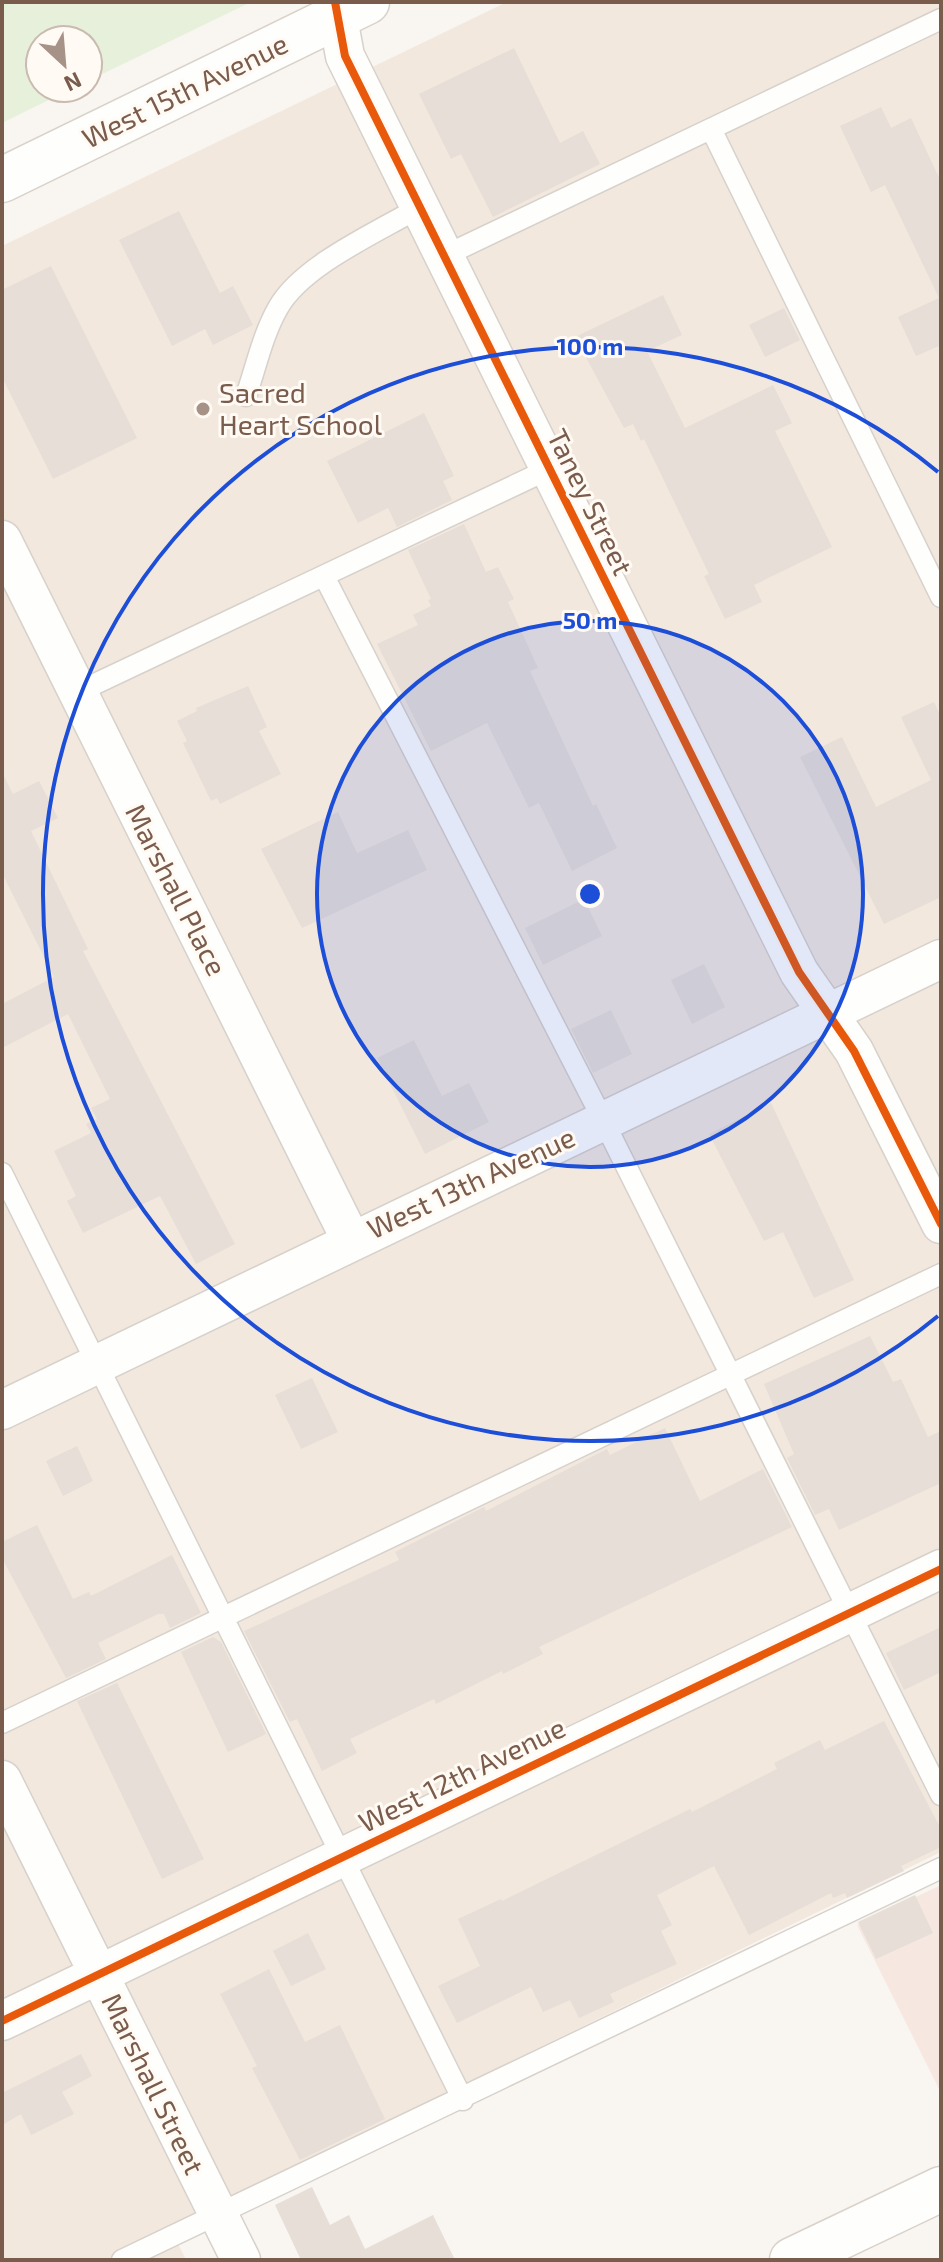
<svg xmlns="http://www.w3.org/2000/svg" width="943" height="2262" viewBox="0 0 943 2262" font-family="'Exo 2',sans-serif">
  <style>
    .residential { fill: #f2e8de }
    .commercial { fill: #f6e8e1 }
    .green { fill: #e7f0db }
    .building { fill: #e6ded7 }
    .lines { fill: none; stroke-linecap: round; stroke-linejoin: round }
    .lane-casing { stroke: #d7d1cb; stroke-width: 23 }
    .street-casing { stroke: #d7d1cb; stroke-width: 41 }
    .secondary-casing { stroke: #d9d2cb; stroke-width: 47 }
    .lane { stroke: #fefefd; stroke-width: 20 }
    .street { stroke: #fefefd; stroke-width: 38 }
    .secondary { stroke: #fefefd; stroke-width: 44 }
    .cycleway-casing { stroke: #fffaf3; stroke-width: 13 }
    .cycleway { stroke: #e8590c; stroke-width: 8 }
    .ring { fill: none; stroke: #1d4ed8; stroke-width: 4 }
    .poi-dot { fill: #a69286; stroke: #fffaf3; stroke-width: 3 }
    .labels { text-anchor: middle; stroke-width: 6; stroke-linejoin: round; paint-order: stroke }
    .street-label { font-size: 28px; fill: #7a5c4d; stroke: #fffaf3 }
    .poi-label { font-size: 28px; fill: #7a5c4d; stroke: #fffaf3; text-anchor: start }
    .centre { fill: #1d4ed8; stroke: #fffaf3; stroke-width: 4 }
    .ring-label { font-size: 24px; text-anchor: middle; font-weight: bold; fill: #1d4ed8; stroke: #fffaf3; stroke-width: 6; stroke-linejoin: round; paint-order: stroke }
  </style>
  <rect width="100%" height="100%" fill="#f9f5f0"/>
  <path class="residential" d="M507,2H941V1852L170,2227L186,2260H2V246Z"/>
  <path class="commercial" d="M941,1885V2093L857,1925Z"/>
  <path class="green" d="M2,2H251L88,81V40H40V88H73L2,123Z"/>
  <path class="building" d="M514,48L560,143L583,131L600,164L493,217L461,154L451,159L419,94Z
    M881,107L891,128L911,118L941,182V345L916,356L898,317L939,298L885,185L871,192L840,126Z
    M179,211L220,293L233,286L253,325L213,345L205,329L172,346L119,240Z
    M51,266L137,438L53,479L2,377V290Z
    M663,295L682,335L647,351L685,428L773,385L792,423L775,431L832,547L754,585L762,602L725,619L704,576L709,574L644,439L641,441L633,424L624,428L575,337Z
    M784,308L800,340L765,357L749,325Z
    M424,413L454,476L443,481L452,500L397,527L388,508L358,523L327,461Z
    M464,524L486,572L498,567L514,599L508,602L538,668L530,671L593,806L596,804L617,848L572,871L539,803L529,808L487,723L431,751L377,644L418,625L413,615L431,606L428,600L431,599L408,550Z
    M248,686L267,727L259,731L281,774L220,804L217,798L211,801L183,743L187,741L177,721L197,711L196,708Z
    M934,702L941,717V897L884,924L800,757L842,737L876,807L931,780L901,717Z
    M2,772L13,794L39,781L58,818L31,831L88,949L83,951L235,1244L196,1264L160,1196L83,1233L67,1201L76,1196L54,1151L91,1133L86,1124L97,1119L91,1108L110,1099L68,1014L2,1048V1004L54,977L2,873Z
    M338,812L357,853L408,830L427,870L302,928L261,849Z
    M584,899L602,936L543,965L525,928Z
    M704,964L725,1007L692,1024L671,980Z
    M611,1010L632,1054L593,1073L571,1029Z
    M414,1040L442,1096L469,1083L489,1122L425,1154L377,1058Z
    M771,1103L854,1280L814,1298L783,1232L764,1241L709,1134Z
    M870,1336L893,1382L901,1379L928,1437L941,1431V1483L839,1530L829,1509L815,1515L787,1458L794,1454L764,1384Z
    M312,1378L338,1432L301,1449L275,1395Z
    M665,1428L700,1501L763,1469L792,1527L539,1647L543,1654L503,1674L502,1671L436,1704L434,1699L350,1739L357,1753L322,1771L297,1719L290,1722L244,1631L399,1560L395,1552L484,1507L486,1511L607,1449L610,1455Z
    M77,1446L93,1481L63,1496L46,1461Z
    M37,1525L73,1599L89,1592L91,1596L172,1555L201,1613L170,1628L164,1614H158L98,1643L106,1659L66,1678L2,1558V1542Z
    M941,1627V1672L904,1690L886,1653Z
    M213,1637L221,1642L266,1734L228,1752L181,1652Z
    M117,1683L204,1859L162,1879L77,1701Z
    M884,1721L941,1829V1847L901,1866L904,1871L847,1898L845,1893L833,1898L831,1893L749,1935L714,1866L657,1895L672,1925L661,1931L677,1964L610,1994L614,2002L579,2018L570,2000L543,2012L531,1987L457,2023L438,1986L480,1966L458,1919L501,1899L502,1901L690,1809L692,1812L777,1769L774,1763L820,1740L825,1750Z
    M915,1895L933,1933L876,1959L858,1922Z
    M308,1933L326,1969L291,1986L273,1951Z
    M269,1969L305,2042L340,2025L385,2119L300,2160L252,2068L257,2066L220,1994Z
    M81,2054L92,2076L62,2092L74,2114L31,2135L21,2114L2,2125V2093Z
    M312,2187L330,2225L349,2215L365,2249L433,2215L455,2260H301L275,2205Z"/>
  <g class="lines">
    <g class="lane-casing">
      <path id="lane" d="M711,129L941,597
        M444,256L941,19
        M246,396C256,367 263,334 278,308C302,265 378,232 420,207
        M325,578L603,1120L941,1795
        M78,692L549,469
        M2,1173L463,2100
        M2,1723L941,1274
        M122,2260L941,1868"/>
    </g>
    <g class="street-casing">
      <path id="street" d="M335,2L345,56L799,972L854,1051L941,1224
        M2,540L351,1240
        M2,1410L941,959
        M2,1780L241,2260
        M2,2021L941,1569"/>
    </g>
    <g class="secondary-casing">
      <path id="secondary" d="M2,180L367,2
        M792,2260L941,2189"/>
    </g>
    <use href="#lane" class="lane"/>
    <use href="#street" class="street"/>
    <use href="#secondary" class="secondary"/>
    <g class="cycleway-casing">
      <path id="cycleway" d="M335,2L345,56L799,972L854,1051L941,1224
        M2,2021L941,1569"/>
    </g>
    <use href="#cycleway" class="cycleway"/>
  </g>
  <circle cx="590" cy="894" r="273" fill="#1d4ed8" fill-opacity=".12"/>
  <g class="ring">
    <circle cx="590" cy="894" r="273"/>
    <path d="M938 1316A547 547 0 1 1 938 472"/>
  </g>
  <circle class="poi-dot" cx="203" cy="409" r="8"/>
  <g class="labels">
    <g class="street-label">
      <text transform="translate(185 91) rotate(-26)" y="10">West 15th Avenue</text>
      <text transform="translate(590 502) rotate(64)" y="10">Taney Street</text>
      <text transform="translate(176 890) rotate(63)" y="10">Marshall Place</text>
      <text transform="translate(471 1183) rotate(-25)" y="10">West 13th Avenue</text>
      <text transform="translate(462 1775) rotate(-26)" y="10">West 12th Avenue</text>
      <text transform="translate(153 2084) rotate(64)" y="10">Marshall Street</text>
    </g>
    <g class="poi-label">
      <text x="219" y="403">Sacred<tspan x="219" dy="32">Heart School</tspan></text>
    </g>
  </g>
  <circle cx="590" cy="894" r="12" class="centre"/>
  <g class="ring-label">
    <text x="590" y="355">100 m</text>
    <text x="590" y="629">50 m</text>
  </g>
  <rect width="943" height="2262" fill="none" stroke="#7a5c4d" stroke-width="8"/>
  <g transform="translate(64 64) rotate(154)"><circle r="38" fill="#fffaf3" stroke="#cabbb1" stroke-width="2"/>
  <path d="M0-6L14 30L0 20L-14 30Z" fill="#a69286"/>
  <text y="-12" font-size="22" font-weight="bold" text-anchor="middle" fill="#7a5c4d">N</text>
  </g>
</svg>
